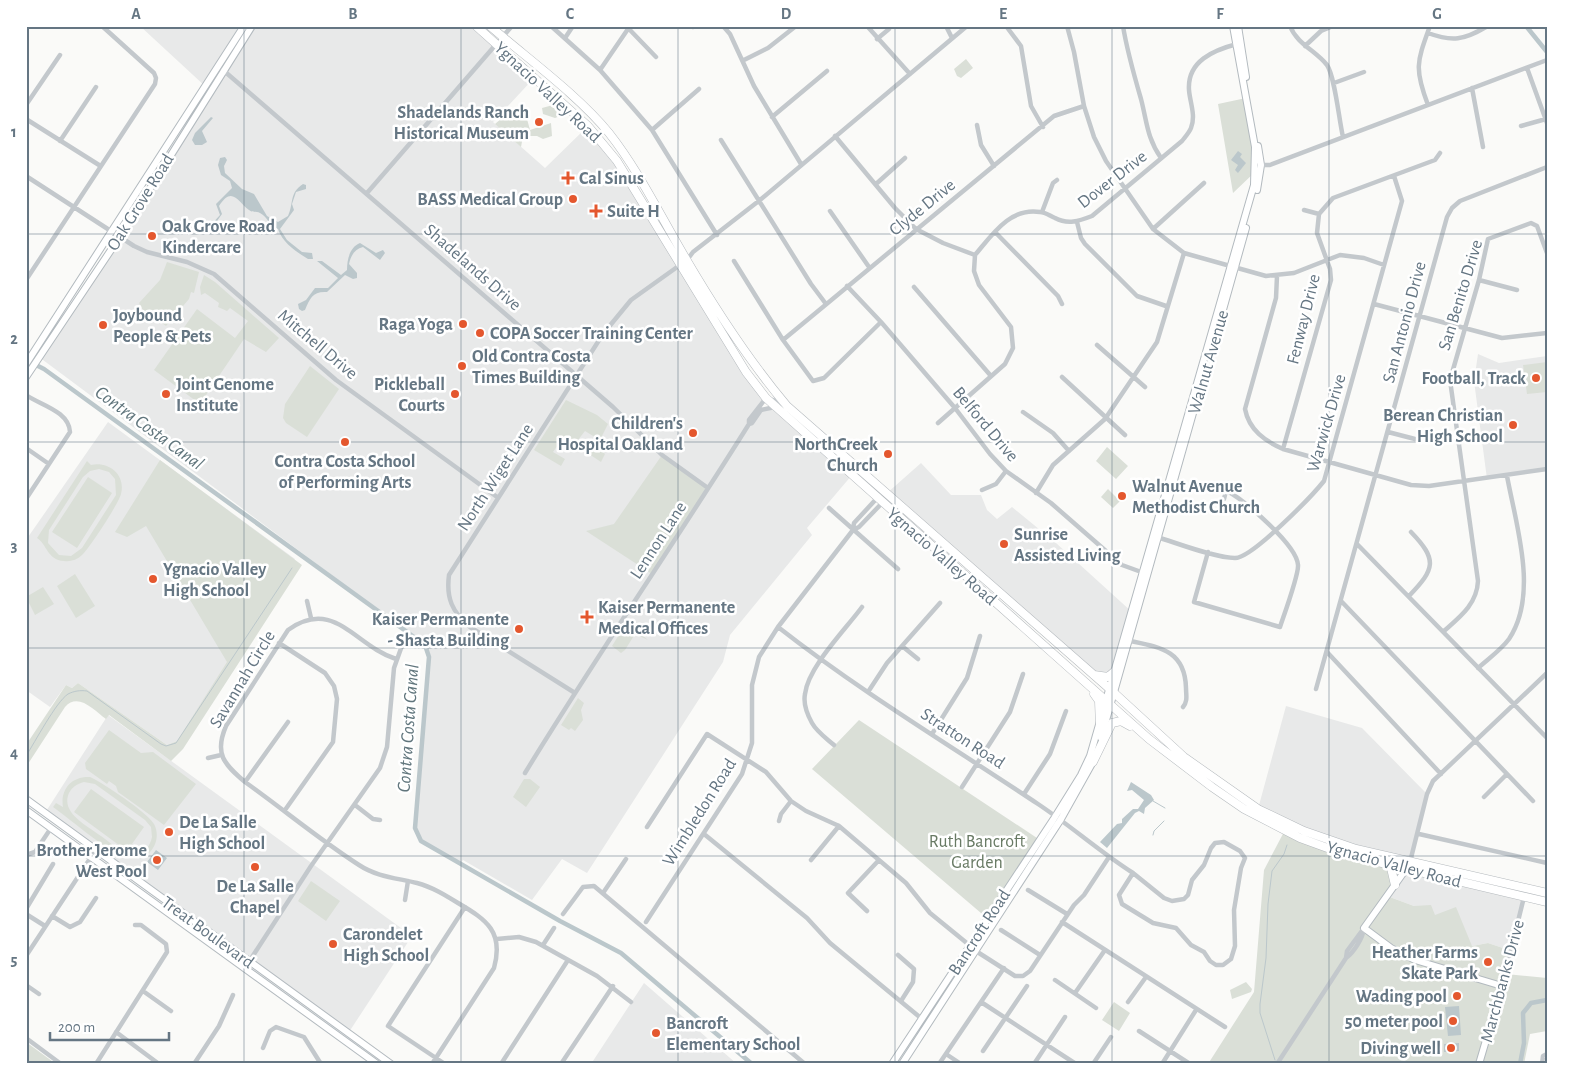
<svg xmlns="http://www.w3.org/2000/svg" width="1573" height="1090" viewBox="0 0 1573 1090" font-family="'Alegreya Sans',sans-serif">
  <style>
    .built { fill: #e8e9e9 }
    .green { fill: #dadfd7; fill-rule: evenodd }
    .water { fill: #bbc7cb }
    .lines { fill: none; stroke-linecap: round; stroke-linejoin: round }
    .stream { stroke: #bbc7cb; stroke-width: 1 }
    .canal { stroke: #bbc7cb; stroke-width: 4.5 }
    .secondary-casing { stroke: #b3babf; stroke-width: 8 }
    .highway-casing { stroke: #b4b9bd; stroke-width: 9 }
    .street { stroke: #c3c8cc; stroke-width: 4.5 }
    .secondary { stroke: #fff; stroke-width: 6 }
    .highway { stroke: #fff; stroke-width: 8 }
    .grid { fill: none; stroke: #657683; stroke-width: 1; stroke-opacity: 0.55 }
    .poi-dot { fill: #e4572e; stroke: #fff; stroke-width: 2 }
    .labels { text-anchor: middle; stroke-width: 5; stroke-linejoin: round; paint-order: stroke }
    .street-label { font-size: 18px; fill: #657683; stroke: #fff }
    .poi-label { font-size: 18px; font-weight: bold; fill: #657683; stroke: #fff; text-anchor: end }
    .park-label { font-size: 18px; fill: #687a64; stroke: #fff }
    .water-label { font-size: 19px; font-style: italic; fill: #60757c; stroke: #fff }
    .neatline { fill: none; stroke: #657683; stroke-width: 2 }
    .grid-label { font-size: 16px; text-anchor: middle; font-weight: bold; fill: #657683 }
  </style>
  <rect width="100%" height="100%" fill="#fafaf8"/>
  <path class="built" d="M140,26H244L206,87Z
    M252,26H476L534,78L493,122L545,168L588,126L603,143L766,398L749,420L761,410L775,407L852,475L807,528L812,535L730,635L723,662L587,873L562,859L532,900L463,860L461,863L424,842L418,835L415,828L430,655L427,646L39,357Z
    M1478,354L1499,363L1547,356V469L1487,479L1474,381Z
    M108,422L295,559L177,741L167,745L78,683L72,688L66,685L50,707L26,690V540Z
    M921,463L951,495H981L987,510L997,519L1012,507L1056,543L1132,612L1115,671L1101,678L886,494Z
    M1286,706L1362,728L1427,794L1412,858L1356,849L1258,809Z
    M108,715L412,936L349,1032L45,813Z
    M1407,869L1524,897L1512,951L1488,943L1472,946L1434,915L1430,907L1414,906L1387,896Z
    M644,983L737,1064H591Z"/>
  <path class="green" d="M966,59L973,68L961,78L957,76L954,69Z
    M1246,98L1255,172L1233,193L1218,104Z
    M553,105L562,106L560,116L555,118L543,114L542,108Z
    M508,113L510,115L515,113L523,120L527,119L530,130L551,123L552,136L543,139L537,136H523L521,147L495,124Z
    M167,262L199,272L194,293L191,292L189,299L166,326L142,309L139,303L160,280Z
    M204,275L215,282L279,338L266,352L244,339L200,404L154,370L197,309L235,338L248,321L230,308L227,311L218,307L219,303L205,293L201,295L200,287Z
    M1547,362V392L1527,394L1523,365Z
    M310,366L339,389L307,437L286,423L283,418L285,404Z
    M566,400L597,415L608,424L597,446L605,454L601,462L589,454L598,439L585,431L574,445L563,438L553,452L565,459L561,466L534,450Z
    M1107,447L1128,466L1116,479L1096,461Z
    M662,455L708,488L652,574L586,531L614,524Z
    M160,460L302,565L183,749L171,761L109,715L106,719C94,710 78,692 65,707L26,767V745L66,685L72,688L78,683L167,745L177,741L227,662L146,526L127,537L115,532Z
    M87,461L91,465C109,461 126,475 121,494C119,503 89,549 82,555C77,560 70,562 64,561C47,560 47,544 37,538ZM99,469L109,472L115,479L116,495L82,548L71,556L59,555L48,543L49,530L83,477L90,471Z
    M88,477L112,493L77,548L52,532Z
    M1108,489L1120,501L1113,508L1101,497Z
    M75,574L95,606L76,618L57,586Z
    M43,587L54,604L35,615L26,597Z
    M627,622L648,640L635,634L625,650L621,653L612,646Z
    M578,698L584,703L581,710L583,720L575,731L571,728L569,730L561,725Z
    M859,720L1040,840L988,919L812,769Z
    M109,730L141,753L153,752L196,784L164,825L118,792L116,786L109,781L107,784L86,769L85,763Z
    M90,777C102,782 148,813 154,824C159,833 157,845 150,852C144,858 136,860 128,858C110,854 70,819 53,807L56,803L63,807C60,790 71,776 90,777ZM84,782L95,784L145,820L151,827L152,837C150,848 142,856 130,854C120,853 110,842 101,836C88,826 60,813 69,793C72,787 77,784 84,782Z
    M524,779H530L540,787L526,807L513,797Z
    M91,789L144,827L127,851L74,812Z
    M1285,830L1386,864L1394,878L1387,896L1414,906L1431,905L1435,915L1456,907L1472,946L1488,943L1512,951L1506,974L1547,978V1031L1530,1034L1524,1064H1208L1254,992L1264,870Z
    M311,881L340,901L326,921L298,901Z
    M1246,982L1252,989L1251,992L1232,999L1230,990Z
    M1114,1002L1130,1013L1119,1031L1102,1020Z
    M26,1042L56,1064H26Z"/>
  <path class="water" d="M211,117L213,118L202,131L207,142L202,145H195L192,140L195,133Z
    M1238,151L1242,154L1240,157L1246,163L1238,173L1235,170L1238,165L1231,160Z
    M225,157L227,160L224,166L225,173L242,189L254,194L267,216L278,222L288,216C294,203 289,193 303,184L306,185V189L296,192L292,204L294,210L280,229L287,240L302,252L312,253L313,259H308C295,251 283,243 278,229C269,226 268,217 260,213C256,211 252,213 249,210C238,202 232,185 219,206L222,214L209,232H204L203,227L211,225L220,215L216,204L232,188L230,181L221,175L218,165L220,158Z
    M360,243L376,253L383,250L385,253L380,260L363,247C355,249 351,255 349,264L357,273V278L353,279L345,275L327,292C313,291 310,298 305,310L302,311L299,309L298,304L306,300L315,288H328L338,278L317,261H322L341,275L347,270C347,259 350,247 360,243Z
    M1131,782L1151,795L1154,800L1145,808L1144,814L1139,811L1135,813L1107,848L1100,842L1117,824L1122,823V819L1133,809H1138L1144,800L1132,790L1127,791Z
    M156,850L167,858L158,870L147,862Z
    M1459,1006L1461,1035L1448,1036L1445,1007Z
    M1459,1043V1051L1444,1052V1044Z"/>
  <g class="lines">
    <path class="stream" d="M26,756C35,742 56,702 68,694C74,691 80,690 87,691L161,744L166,746L176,743L292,568
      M1153,801L1165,808
      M1153,835L1154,831L1164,821
      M1275,1060L1260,1013V1004L1266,958L1268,904L1272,871L1284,854L1287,845"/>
    <path class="canal" d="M1526,26L1547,52
      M34,364L44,369L425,645L429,657L415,828L421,841L560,921L621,953L752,1064
      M1520,1064L1524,1043L1523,1013L1531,1003L1547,1000"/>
    <g class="secondary-casing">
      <path id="secondary" d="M1238,26L1246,77
        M1257,190L1261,165L1258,146
        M1210,356L1246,228
        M26,364L244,26
        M26,377L119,238L252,26
        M1101,738L1201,385
        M26,799L391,1064
        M26,810L377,1064
        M1409,865L1364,928L1391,948L1415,960L1502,986L1479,1064
        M892,1064L1053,820L1081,775L1090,756L1254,185L1255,147L1233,26
        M902,1064L1061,819L1094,760"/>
    </g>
    <g class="highway-casing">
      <path id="highway" d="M476,26L588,126L617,161L746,372L766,398L1149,739L1212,787L1244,809L1300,838L1344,854L1547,902
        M490,26C528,59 578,95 609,133C639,171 661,217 686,259C716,310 749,361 787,406L1111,690L1184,757L1258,809L1304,831L1356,849L1547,893
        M1094,675L1108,677L1115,671
        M1094,694L1099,701L1100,727
        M1093,762L1112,723L1121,721L1130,726
        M1386,864L1391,868L1395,885"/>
    </g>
    <path class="street" d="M551,26L600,70L652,130L717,235
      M723,26L730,34L754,86L801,164
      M867,26L910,74
      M946,26L952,38
      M1006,26L1021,46L1031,106L1043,127
      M1067,26L1074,52L1084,106L1094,137L1106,161L1153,229L1184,253L1266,276L1294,273L1340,255L1364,258L1384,265
      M1123,26C1127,51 1134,75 1141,99C1147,122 1147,138 1161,158
      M1290,26C1297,44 1316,51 1327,65C1335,77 1339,120 1343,137
      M693,27L694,26
      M629,29L656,57
      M1428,33C1452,42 1464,40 1486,27
      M565,38L573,26
      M877,39L889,29
      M1305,46L1321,31L1333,26
      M744,60L768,48L796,26
      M1527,68L1547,123
      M223,70L613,407L662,455L708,488
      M600,70L630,26
      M1334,83L1364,72
      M1472,88L1483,147
      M26,105L60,55
      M1428,105C1414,68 1417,62 1430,26
      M772,117L827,71
      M26,119L99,165
      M977,125L981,145L994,166
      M1521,126L1546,119
      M652,130L699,89
      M835,136L895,208L916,229L943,243L975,255
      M721,140L811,284L826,304
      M60,141L96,87
      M1260,165H1270L1547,60
      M26,176L134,246L147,252L187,262L214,274L336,380L497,497
      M876,184L905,158
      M367,193L512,26
      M1304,210L1319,214
      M830,211L869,267
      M1042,212L1053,183L1057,180
      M1077,222L1081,238L1085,244L1137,296L1166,306
      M1153,229L1204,183
      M995,232L1058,296L1062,304
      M734,261L783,340L813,381L824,378L881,322
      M1277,276L1276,298L1245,409C1249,430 1265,441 1283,449L1411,485L1429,486L1547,469
      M26,280L155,84L156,78L154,73L102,26
      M1479,280L1517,290
      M847,286L881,322L955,408L990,454L1006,471L1051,503L1122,565L1144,573
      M914,287L991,376
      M1374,304L1502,338L1547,333
      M783,340L1054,116L1084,106
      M1097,345L1145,387
      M1062,377L1125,435
      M26,395C40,405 69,411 70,432L26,499
      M1023,412L1053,433L1069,451
      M938,423L1005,364L1013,348L1011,327L979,285L974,271L975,255C992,235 1010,207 1040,212C1045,212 1050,216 1055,218C1068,225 1079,221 1092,216L1182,141C1185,137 1189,133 1191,128C1196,115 1190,103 1189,90C1187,61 1214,50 1237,44
      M749,424L752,423L761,410L775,407
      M1388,432L1415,439
      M26,448L49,464
      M1283,449L1331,280L1330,269L1317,233L1319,214L1333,198L1435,160L1440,153
      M982,490L996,484L1006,471
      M1036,493L1053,465L1105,419L1157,342L1184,253
      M1224,499L1228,483
      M829,508L898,569
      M853,530L859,527L884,501
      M1157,537C1177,543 1215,558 1235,558C1252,558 1312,496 1324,481L1402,201L1394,176
      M1357,544L1547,738
      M1208,552L1194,602L1280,627C1284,615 1299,574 1298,565C1297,545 1244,500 1227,491
      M1409,596C1435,569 1438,560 1411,532
      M307,601L311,618
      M1342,602L1533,801
      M778,627C861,692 951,746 1038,804C1071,826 1100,852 1133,873
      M1444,631C1460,617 1477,604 1478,581L1450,380L1479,280L1488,239L1531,223L1537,226L1547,253
      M1126,640C1158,647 1185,649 1186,688C1186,695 1188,701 1183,707
      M279,643L325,673L334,686L337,699L333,742L285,810
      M902,646L918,659
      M1327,652L1441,774
      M396,659C355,646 334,597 288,630L226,726C214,754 224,764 245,782C283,809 320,840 359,865C377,877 397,878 417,883C432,887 445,895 458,903C487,920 504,932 494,968L432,1064
      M1478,668C1488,659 1501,650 1509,639C1539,594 1516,525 1507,476
      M1316,689L1447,217L1452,208L1460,201L1547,167
      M868,692L887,663L940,603
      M575,693L470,627C452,612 446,598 449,575L603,334L631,300L687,260L693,252L760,200L967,26
      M932,734L967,678L980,636
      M834,745C826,738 817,732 812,723C807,714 803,704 805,694C808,667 846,629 862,607
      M208,758L221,755
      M525,773C597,655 676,541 749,424V420L766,398L782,403
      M245,782L288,722
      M962,787L1010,712L1023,674
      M1024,794L1050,754L1066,711
      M1484,797L1507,774
      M355,805L373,819L380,820
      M779,821L781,814L791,801
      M647,827L707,734L766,772L791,801L806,811L839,826L906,883L930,913L979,953L1015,976H1023L1030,971L1074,905L1084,895L1109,857
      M704,834L807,918L830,943L922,1019
      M1419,834L1547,863
      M1224,842L1240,851L1245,858L1241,868L1234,910L1235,946L1231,959L1223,965H1216L1210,961L1204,952L1191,945L1176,928L1153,923L1122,904L1119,895L1133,873L1164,898L1172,901L1184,899L1188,895L1192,880L1204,865L1211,848L1215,843Z
      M26,855L35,852L51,828
      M811,860L839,826
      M1410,862L1427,794L1433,781L1547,673
      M1028,890L1067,914
      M603,893L626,859
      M405,900L408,881
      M26,909L53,864
      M867,911L848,893L879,860
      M26,914L45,926
      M563,914L583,887L594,886L805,1064
      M52,916L70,927L80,922L96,898
      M646,922L742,774L752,743V685L759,657L778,627L853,530L854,523L879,496
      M1062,922L1225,1027
      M1364,928C1363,938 1354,952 1346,958L1347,951Z
      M1001,930L1040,955
      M497,939L519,937L536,942L597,976L631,1002
      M543,945L554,928
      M898,955L914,969L913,982L901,1001
      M26,956L95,851
      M245,968L311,866L380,768L387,747L394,668L404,640
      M1055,980L1096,1008
      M26,985L39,994
      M1502,986L1524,897
      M143,991L171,1011
      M1075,993L1105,950
      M981,1002L1076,1064
      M1128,1002L1146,977
      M1139,1031L1190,1064
      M116,1032L159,1064
      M26,1038L61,1064
      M263,1048L270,1031L276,1027L304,1037L321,1064
      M983,1051L1027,986
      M946,1054L961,1064
      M96,1064L167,952L166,944L141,925H135
      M194,1064L219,1026L233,995
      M445,1064L388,1026L465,907
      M501,1064L568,960
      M561,1064L613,986
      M939,1064L1004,968
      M1034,1064L1065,1017
      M1093,1064L1111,1037
      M1162,1064L1196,1010
      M1277,1064L1346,958
      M1542,1064L1543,1056L1547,1054"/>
    <use href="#secondary" class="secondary"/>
    <use href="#highway" class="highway"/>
  </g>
  <path class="grid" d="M244,26V1064M461,26V1064M678,26V1064M895,26V1064M1112,26V1064M1329,26V1064M26,234H1547M26,442H1547M26,648H1547M26,856H1547"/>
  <g class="poi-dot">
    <circle cx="539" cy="122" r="5"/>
    <path d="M565.5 170.5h5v5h5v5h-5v5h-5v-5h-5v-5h5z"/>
    <circle cx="573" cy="199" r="5"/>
    <path d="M593.5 203.5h5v5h5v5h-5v5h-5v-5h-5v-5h5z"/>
    <circle cx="152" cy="236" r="5"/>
    <circle cx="463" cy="324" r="5"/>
    <circle cx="103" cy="325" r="5"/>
    <circle cx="480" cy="333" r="5"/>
    <circle cx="462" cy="366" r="5"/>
    <circle cx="1536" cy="378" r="5"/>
    <circle cx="166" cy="394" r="5"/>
    <circle cx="455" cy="394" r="5"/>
    <circle cx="1513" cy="425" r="5"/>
    <circle cx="693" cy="433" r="5"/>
    <circle cx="345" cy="442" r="5"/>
    <circle cx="888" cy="454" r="5"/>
    <circle cx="1122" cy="496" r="5"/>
    <circle cx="1004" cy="544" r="5"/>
    <circle cx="153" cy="579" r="5"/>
    <path d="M584.5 609.5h5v5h5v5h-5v5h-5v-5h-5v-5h5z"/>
    <circle cx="519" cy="629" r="5"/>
    <circle cx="169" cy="832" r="5"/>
    <circle cx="157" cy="860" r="5"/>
    <circle cx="255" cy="867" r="5"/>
    <circle cx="333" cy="944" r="5"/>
    <circle cx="1488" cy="962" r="5"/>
    <circle cx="1457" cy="996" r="5"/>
    <circle cx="1453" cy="1021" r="5"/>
    <circle cx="656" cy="1033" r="5"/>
    <circle cx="1451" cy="1048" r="5"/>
  </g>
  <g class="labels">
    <g class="street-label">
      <text transform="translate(548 92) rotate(43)" y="6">Ygnacio Valley Road</text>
      <text transform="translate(1112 179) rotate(-38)" y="6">Dover Drive</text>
      <text transform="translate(140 202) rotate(-58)" y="6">Oak Grove Road</text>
      <text transform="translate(922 207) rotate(-39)" y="6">Clyde Drive</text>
      <text transform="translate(473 267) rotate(41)" y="6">Shadelands Drive</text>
      <text transform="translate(1460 295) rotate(-73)" y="6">San Benito Drive</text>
      <text transform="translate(1303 319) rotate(-76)" y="6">Fenway Drive</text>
      <text transform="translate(1404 322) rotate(-75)" y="6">San Antonio Drive</text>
      <text transform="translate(318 344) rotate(40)" y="6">Mitchell Drive</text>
      <text transform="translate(1208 362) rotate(-74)" y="6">Walnut Avenue</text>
      <text transform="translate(1326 423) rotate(-74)" y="6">Warwick Drive</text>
      <text transform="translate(986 424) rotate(50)" y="6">Belford Drive</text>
      <text transform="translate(495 477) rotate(-57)" y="6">North Wiget Lane</text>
      <text transform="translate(658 540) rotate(-57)" y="6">Lennon Lane</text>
      <text transform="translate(942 556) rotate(41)" y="6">Ygnacio Valley Road</text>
      <text transform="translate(242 679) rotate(-59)" y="6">Savannah Circle</text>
      <text transform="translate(963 738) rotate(33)" y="6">Stratton Road</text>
      <text transform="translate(699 812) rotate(-58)" y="6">Wimbledon Road</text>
      <text transform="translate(1394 864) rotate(15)" y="6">Ygnacio Valley Road</text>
      <text transform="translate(208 932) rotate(36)" y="6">Treat Boulevard</text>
      <text transform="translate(979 932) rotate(-57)" y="6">Bancroft Road</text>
      <text transform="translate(1502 981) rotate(-75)" y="6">Marchbanks Drive</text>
    </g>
    <g class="poi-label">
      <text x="529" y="118">Shadelands Ranch<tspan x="529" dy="21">Historical Museum</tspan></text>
      <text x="579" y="184" text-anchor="start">Cal Sinus</text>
      <text x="563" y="205">BASS Medical Group</text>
      <text x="607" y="217" text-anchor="start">Suite H</text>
      <text x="162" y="232" text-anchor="start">Oak Grove Road<tspan x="162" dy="21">Kindercare</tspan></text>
      <text x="113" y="321" text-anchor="start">Joybound<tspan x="113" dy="21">People &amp; Pets</tspan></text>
      <text x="453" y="330">Raga Yoga</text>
      <text x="490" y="339" text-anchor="start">COPA Soccer Training Center</text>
      <text x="472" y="362" text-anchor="start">Old Contra Costa<tspan x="472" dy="21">Times Building</tspan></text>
      <text x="1526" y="384">Football, Track</text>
      <text x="176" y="390" text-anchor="start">Joint Genome<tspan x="176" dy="21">Institute</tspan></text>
      <text x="445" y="390">Pickleball<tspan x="445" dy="21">Courts</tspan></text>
      <text x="1503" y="421">Berean Christian<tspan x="1503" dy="21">High School</tspan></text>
      <text x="683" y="429">Children's<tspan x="683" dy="21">Hospital Oakland</tspan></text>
      <text x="878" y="450">NorthCreek<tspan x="878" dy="21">Church</tspan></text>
      <text x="345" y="467" text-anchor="middle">Contra Costa School<tspan x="345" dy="21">of Performing Arts</tspan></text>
      <text x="1132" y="492" text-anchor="start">Walnut Avenue<tspan x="1132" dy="21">Methodist Church</tspan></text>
      <text x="1014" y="540" text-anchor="start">Sunrise<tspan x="1014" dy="21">Assisted Living</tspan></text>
      <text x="163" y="575" text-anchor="start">Ygnacio Valley<tspan x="163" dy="21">High School</tspan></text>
      <text x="598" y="613" text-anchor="start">Kaiser Permanente<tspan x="598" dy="21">Medical Offices</tspan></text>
      <text x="509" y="625">Kaiser Permanente<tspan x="509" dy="21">- Shasta Building</tspan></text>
      <text x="179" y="828" text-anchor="start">De La Salle<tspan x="179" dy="21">High School</tspan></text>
      <text x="147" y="856">Brother Jerome<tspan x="147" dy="21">West Pool</tspan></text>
      <text x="255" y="892" text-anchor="middle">De La Salle<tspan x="255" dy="21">Chapel</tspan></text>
      <text x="343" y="940" text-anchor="start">Carondelet<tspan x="343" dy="21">High School</tspan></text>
      <text x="1478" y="958">Heather Farms<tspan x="1478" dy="21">Skate Park</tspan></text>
      <text x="1447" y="1002">Wading pool</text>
      <text x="1443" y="1027">50 meter pool</text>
      <text x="666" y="1029" text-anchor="start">Bancroft<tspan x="666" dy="21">Elementary School</tspan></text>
      <text x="1441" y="1054">Diving well</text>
    </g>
    <g class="park-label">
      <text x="977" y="847">Ruth Bancroft<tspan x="977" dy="21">Garden</tspan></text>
    </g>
    <g class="water-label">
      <text transform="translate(150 427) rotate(36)" y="7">Contra Costa Canal</text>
      <text transform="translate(407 728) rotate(-86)" y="7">Contra Costa Canal</text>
    </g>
  </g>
  <rect width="1573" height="1090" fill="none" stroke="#ffffff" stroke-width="55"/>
  <path d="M50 1032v8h119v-8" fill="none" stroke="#657683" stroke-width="2.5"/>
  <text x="58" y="1032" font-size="15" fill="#657683" stroke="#ffffff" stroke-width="4" paint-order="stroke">200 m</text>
  <rect x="28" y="28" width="1518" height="1034" class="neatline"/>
  <g class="grid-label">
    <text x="136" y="19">A</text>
    <text x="353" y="19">B</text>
    <text x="570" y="19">C</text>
    <text x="786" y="19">D</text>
    <text x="1003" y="19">E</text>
    <text x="1220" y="19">F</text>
    <text x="1437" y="19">G</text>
    <text x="14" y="137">1</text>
    <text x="14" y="344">2</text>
    <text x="14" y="551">3</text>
    <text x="14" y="758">4</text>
    <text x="14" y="965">5</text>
  </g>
</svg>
